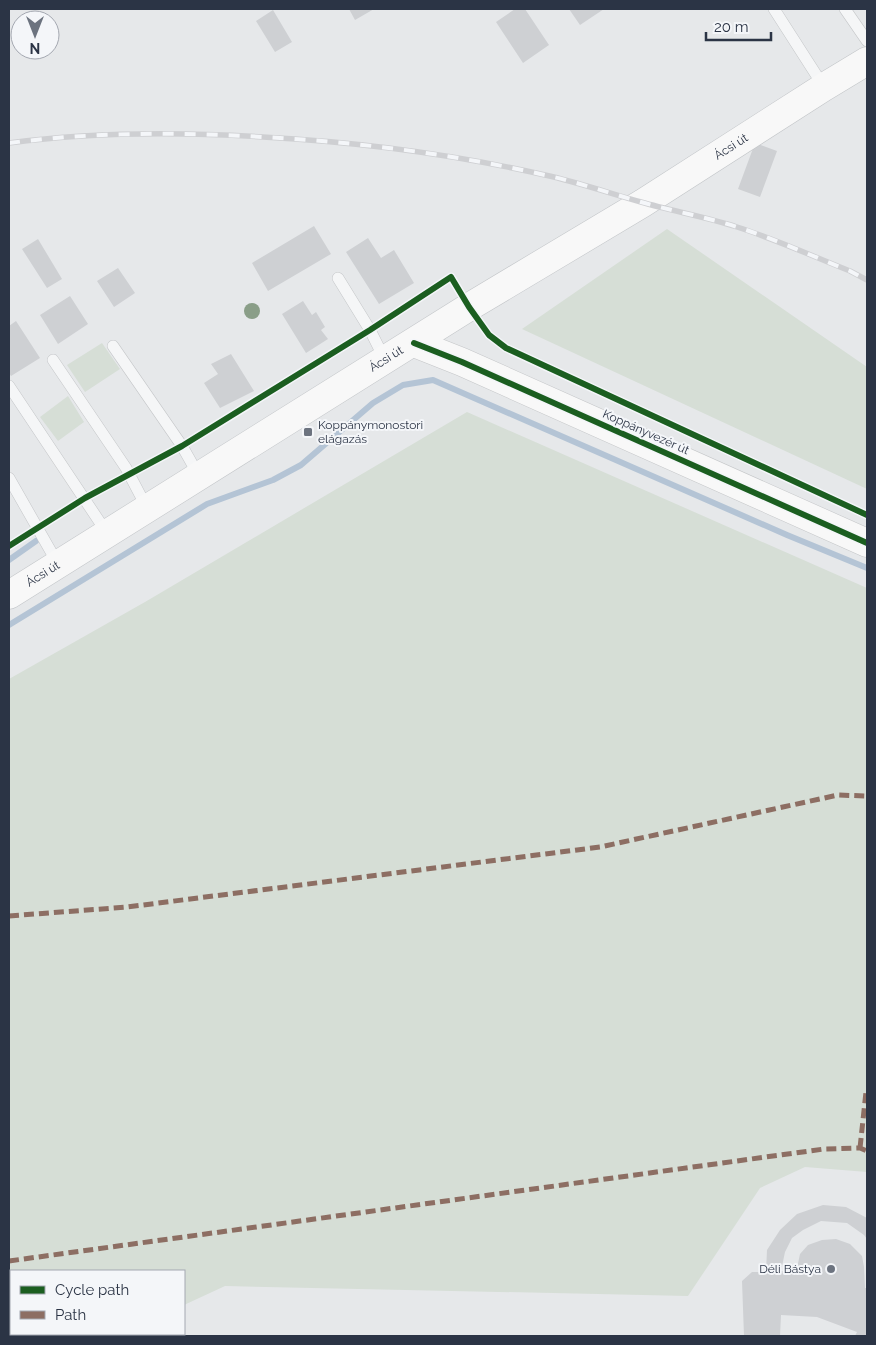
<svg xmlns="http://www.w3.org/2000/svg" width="876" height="1345" viewBox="0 0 876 1345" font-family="Raleway,sans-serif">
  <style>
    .green { fill: #d6ded6 }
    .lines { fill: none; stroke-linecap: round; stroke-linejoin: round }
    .stream { stroke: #b4c4d5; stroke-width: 6 }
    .building { fill: #ced0d3 }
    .lane-casing { stroke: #c4c6c8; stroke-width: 12 }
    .secondary-casing { stroke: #c4c6c8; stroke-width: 29 }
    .primary-casing { stroke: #c2c5c8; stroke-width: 29 }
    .path { stroke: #c5c6ca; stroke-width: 3; stroke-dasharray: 4 4; stroke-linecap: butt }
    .lane { stroke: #f5f6f7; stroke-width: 11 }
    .secondary { stroke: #f8f8f8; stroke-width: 28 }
    .primary { stroke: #f8f8f8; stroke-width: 28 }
    .rail-casing { stroke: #cecfd2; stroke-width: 5.5 }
    .rail { stroke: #f4f6f9; stroke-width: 4; stroke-dasharray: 11; stroke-linecap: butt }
    .quiet { stroke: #8d6e63; stroke-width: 5; stroke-dasharray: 10 5; stroke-linecap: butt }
    .cycleway-casing { stroke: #f4f6f9; stroke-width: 9 }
    .cycleway { stroke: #1b5e20; stroke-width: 6 }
    .tree { fill: #8a9e88 }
    .poi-dot { fill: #6c737f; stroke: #f4f6f9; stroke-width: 2 }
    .labels { text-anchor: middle; stroke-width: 4; stroke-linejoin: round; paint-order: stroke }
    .street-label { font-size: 12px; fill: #2b3445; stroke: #f4f6f9 }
    .poi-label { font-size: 12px; fill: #2b3445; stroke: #f4f6f9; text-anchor: start }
  </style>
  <rect width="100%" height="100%" fill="#e6e8ea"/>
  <path class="green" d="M667,229L867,367V489L522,329Z
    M102,343L120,369L85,392L67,365Z
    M68,396L84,422L58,441L40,417Z
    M467,412L867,588V1172L805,1167L760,1188L688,1296L225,1286L184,1305V1271H11V1334H119L114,1336H9V679L145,602Z"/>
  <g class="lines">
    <path class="stream" d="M9,560L36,541
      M9,625L207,504L273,480L301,465L373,403L403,385L433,380L787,535L867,568"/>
  </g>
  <path class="building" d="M349,9H374L355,20Z
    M515,9H525L549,45L523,63L496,22Z
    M569,9H604L580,25Z
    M273,10L292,42L275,52L256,21Z
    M755,143L777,151L760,197L738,189Z
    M314,226L331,254L268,291L252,263Z
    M368,238L381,258L394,250L414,283L379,304L346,252Z
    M38,239L62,279L47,288L22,249Z
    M118,268L135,293L114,307L97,281Z
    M70,296L88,324L58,344L40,315Z
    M303,301L312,315L316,312L325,327L321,330L328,339L306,353L282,314Z
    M16,321L40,358L11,376L9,373V326Z
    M231,354L254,391L220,408L204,383L218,374L211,364Z
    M823,1205L846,1207L867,1218V1239L864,1235L847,1223L821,1221L803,1230L792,1238L785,1252L781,1271L796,1273L800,1254L808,1245L822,1240L836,1239L850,1244L862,1256L864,1267L865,1288H867V1336H855L857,1332L817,1317L781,1315L780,1336H744L742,1281L752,1272H766L767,1250L780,1230L797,1214Z"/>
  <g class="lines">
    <g class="lane-casing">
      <path id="lane" d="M774,9L824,87
        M845,9L867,41
        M338,278L370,330L385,360
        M113,346L182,446L199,476
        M53,360L126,468L147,508
        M9,386L107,533
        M9,478L58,564"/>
    </g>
    <g class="secondary-casing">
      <path id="secondary" d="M414,343L462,362L867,543"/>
    </g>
    <g class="primary-casing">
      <g id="primary">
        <path id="s1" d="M9,595L469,307L643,203L824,87L867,61"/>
      </g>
    </g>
    <path class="path" d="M866,1092H867"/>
    <use href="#lane" class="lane"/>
    <use href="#secondary" class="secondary"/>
    <use href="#primary" class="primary"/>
    <g class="rail-casing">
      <path id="rail" d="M9,143C93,132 179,132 263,137C358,142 452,154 545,175C577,182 609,193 641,202C672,211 706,217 737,227C775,239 812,256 850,271L867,280"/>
    </g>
    <use href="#rail" class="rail"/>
    <path class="quiet" d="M9,916L127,907L600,847L838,795L867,796
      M860,1148L866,1092
      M9,1261L824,1149L860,1148L867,1151"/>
    <g class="cycleway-casing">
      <path id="cycleway" d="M414,343L462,362L867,543
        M9,546L85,498L182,446L370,330L451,277L469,307L489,335L506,348L867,515"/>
    </g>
    <use href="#cycleway" class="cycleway"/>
  </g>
  <circle class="tree" cx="252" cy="311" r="8"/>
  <g class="poi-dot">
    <rect x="303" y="427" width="10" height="10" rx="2.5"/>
    <circle cx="831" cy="1269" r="5"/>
  </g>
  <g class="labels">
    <g class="street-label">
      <text dy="4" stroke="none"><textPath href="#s1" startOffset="850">Ácsi út</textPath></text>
      <text dy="4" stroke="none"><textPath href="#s1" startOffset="445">Ácsi út</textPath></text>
      <text transform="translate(646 432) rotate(24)" y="4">Koppányvezér út</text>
      <text dy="4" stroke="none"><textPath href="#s1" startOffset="40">Ácsi út</textPath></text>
    </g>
    <g class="poi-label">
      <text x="318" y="429">Koppánymonostori<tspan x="318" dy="14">elágazás</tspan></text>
      <text x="821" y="1273" text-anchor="end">Déli Bástya</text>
    </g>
  </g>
  <rect width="876" height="1345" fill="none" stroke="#2b3445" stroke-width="20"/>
  <rect x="10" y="1270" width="175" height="65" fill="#f4f6f9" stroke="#a4a8b1"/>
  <rect x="20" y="1286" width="25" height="8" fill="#1b5e20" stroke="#a4a8b1"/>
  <text x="55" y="1295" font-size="15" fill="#2b3445">Cycle path</text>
  <rect x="20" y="1311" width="25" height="8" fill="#8d6e63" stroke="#a4a8b1"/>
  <text x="55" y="1320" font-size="15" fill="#2b3445">Path</text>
  <g transform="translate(35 35) rotate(180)"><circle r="24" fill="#f4f6f9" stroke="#a4a8b1"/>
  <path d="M0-4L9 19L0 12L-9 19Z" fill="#6c737f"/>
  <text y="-8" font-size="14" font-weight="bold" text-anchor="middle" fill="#2b3445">N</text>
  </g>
  <path d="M706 32v8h65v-8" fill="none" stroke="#2b3445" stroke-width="2.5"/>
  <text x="714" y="32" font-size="15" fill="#2b3445" stroke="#f4f6f9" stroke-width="4" paint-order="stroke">20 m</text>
</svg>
